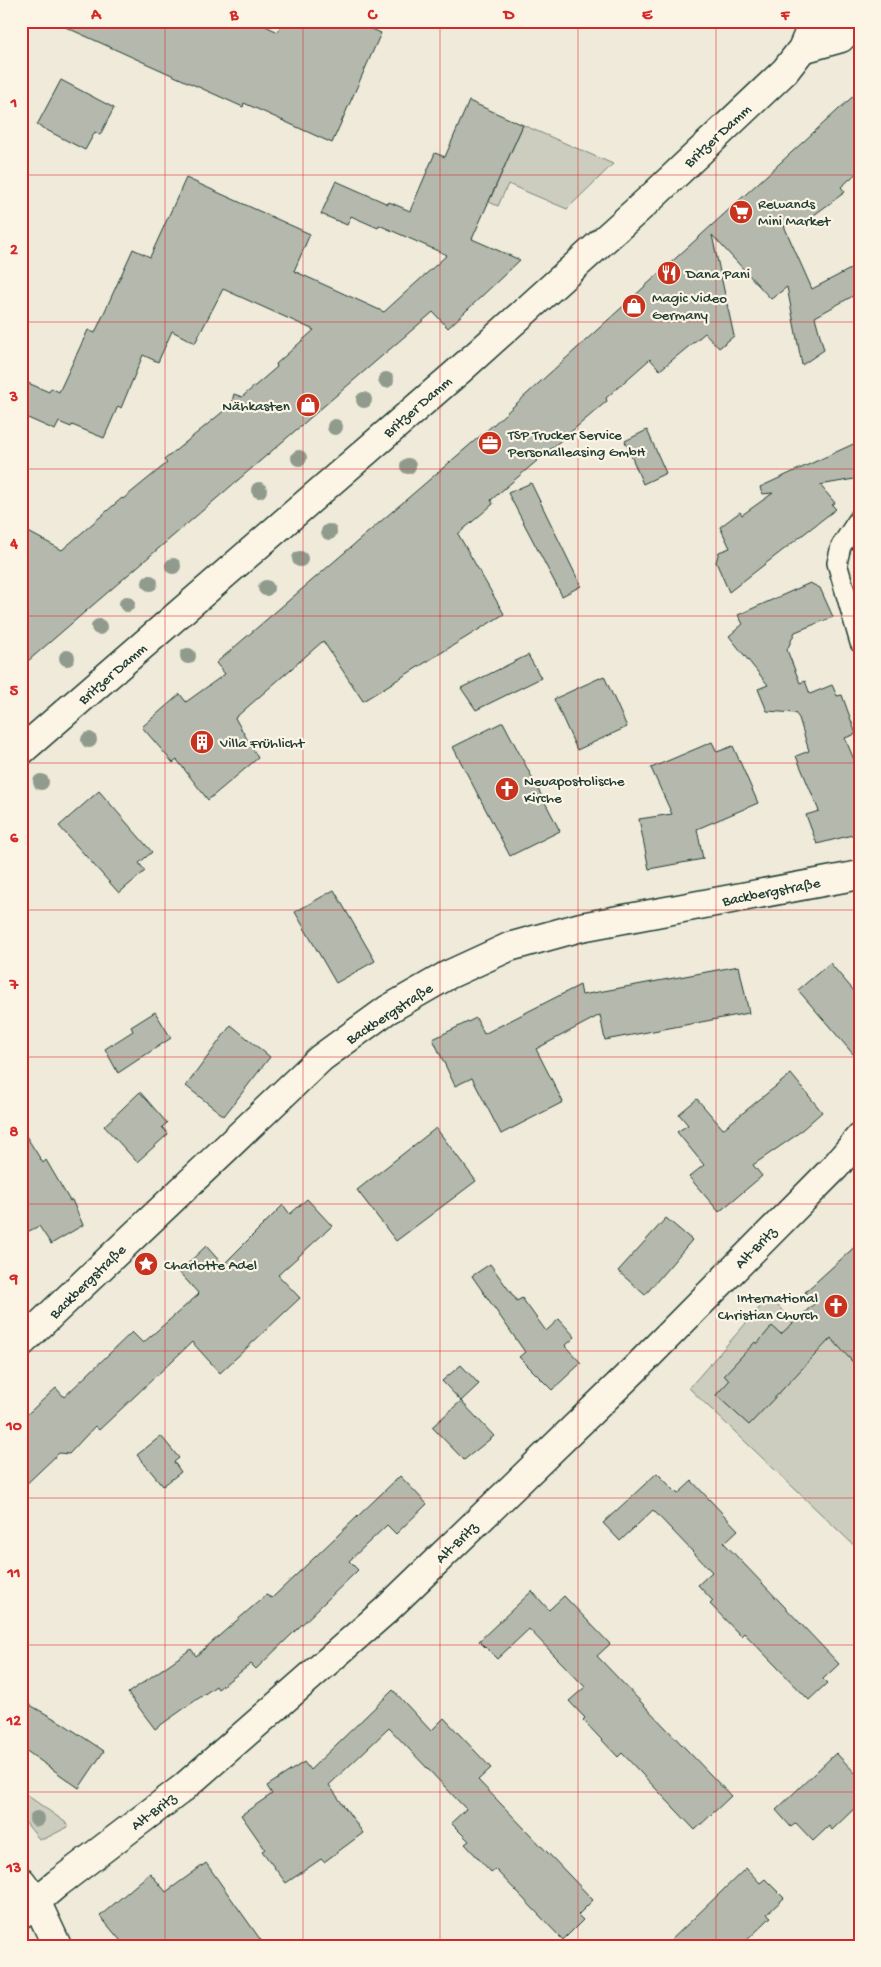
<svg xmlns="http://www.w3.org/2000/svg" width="881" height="1967" viewBox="0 0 881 1967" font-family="'Gochi Hand',sans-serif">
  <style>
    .green { fill: #cccdbf; stroke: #76857a }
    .building { fill: #b5b9ad; stroke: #1f3d34 }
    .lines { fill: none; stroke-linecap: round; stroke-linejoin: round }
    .lane-casing { stroke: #1f3d34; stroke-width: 22 }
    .street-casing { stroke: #1f3d34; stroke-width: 31 }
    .secondary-casing { stroke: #1f3d34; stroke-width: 31 }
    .lane { stroke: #fcf5e5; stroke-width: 19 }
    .street { stroke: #fcf5e5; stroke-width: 28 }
    .secondary { stroke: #fcf5e5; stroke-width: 28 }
    .tree { fill: #909b8e }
    .grid { fill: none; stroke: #d62828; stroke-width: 1; stroke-opacity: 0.55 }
    .labels { text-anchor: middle; stroke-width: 4.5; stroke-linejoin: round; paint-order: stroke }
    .street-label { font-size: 15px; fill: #1f3d34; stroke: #fcf5e5 }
    .poi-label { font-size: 15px; fill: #1f3d34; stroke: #fcf5e5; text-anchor: start }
    .neatline { fill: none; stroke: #d62828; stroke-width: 2 }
    .grid-label { font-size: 16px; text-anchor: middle; font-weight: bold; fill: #d62828 }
  </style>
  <rect width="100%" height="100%" fill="#efeada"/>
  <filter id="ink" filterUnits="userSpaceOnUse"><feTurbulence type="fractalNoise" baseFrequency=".02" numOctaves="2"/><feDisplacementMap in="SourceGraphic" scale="10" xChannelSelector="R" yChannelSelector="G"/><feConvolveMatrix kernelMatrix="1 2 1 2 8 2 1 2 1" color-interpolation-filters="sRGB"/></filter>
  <g filter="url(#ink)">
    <path class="green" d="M523,125L613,164L567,209L508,184L498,206L489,202Z
      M769,1297L796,1324L808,1309L860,1353V1551L689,1388Z
      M21,1791L65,1822L68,1827L44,1839H39L21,1817Z"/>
    <path class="building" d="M52,21H255L278,32L283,21H354L381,33L332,143L244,103L243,107Z
      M61,80L114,108L100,135L95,132L85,150L37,125Z
      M860,90V170L841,187L845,192L806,221L784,226L812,289L860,264V292L815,317L824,350L802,365L787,287L771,299L712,235L734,336L719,348L705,333L660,370L650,359L606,398L607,401L491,500L493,504L458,534L504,614L363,701L323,641L235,718L258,758L208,800L177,760L173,763L142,727L180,694L186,702L225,674L216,663L493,425Z
      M469,101L523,125L472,239L520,260L448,328L433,312L21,667V528L62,550L122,498L123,499L167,463L164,460L231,405L234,394L242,397L277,367L276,364L314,330L223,289L195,343L172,331L158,362L143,355L121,408L118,406L104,438L72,425L71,427L59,422L55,430L21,415V380L49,392L51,388L59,392L88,330L95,333L133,249L150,257L186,178L310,234L294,271L384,312L447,255L379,225L378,228L351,216L347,225L321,214L336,181L388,204L389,202L410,211L435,153L445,157Z
      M647,430L666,473L643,484L625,441Z
      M860,441V478L820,485L835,503L832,505L836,509L729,592L716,562L719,552L730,548L720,527L740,512L742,515L773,493L762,494L760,487Z
      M531,483L581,586L562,596L508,493Z
      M810,583L820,588L833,617L795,632L787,650L800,683L805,681L810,694L832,685L837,696L842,695L856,734L845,738L860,774V833L817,844L806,815L819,811L796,756L809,751L799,718L795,713L767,711L758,689L768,685L729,636L743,624L738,615Z
      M528,655L541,678L476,710L461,688Z
      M604,676L627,727L577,750L554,699Z
      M503,722L560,831L510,856L453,747Z
      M712,742L717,752L733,746L758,803L697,829L703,859L649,869L639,819L672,814L651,768Z
      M99,791L152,852L139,863L145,871L119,893L59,826Z
      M334,890L375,961L336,983L295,912Z
      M830,963L860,998V1062L798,990Z
      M739,966L749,1013L605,1040L600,1015L536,1049L563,1102L501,1134L472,1078L455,1086L433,1039L476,1018L484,1034L580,985L582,995Z
      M155,1012L171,1038L118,1073L105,1049L133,1031L131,1027Z
      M231,1025L270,1057L224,1116L186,1086Z
      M791,1074L822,1112L795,1136L753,1165L762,1176L719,1212L689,1177L704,1165L677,1132L688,1125L679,1114L697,1099L723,1129Z
      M140,1092L167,1123L162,1127L168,1134L137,1162L104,1126Z
      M21,1128L43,1163L46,1160L70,1201L72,1200L83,1225L51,1244L39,1226L21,1235Z
      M436,1128L476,1181L396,1241L357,1190Z
      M307,1199L332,1226L278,1275L300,1298L220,1373L192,1342L99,1430L95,1426L69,1454L59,1453L21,1489V1420L56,1388L64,1397L132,1332L143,1343L199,1294L179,1272L206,1246L223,1265L283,1205L290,1214Z
      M666,1218L692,1240L645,1295L618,1271Z
      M860,1242V1370L831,1338L749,1425L716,1395L729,1381L724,1375L755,1342L757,1344L772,1326L781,1334L815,1303L805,1292Z
      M490,1264L517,1301L522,1298L546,1331L559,1319L575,1337L565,1346L581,1363L552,1390L519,1357L525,1352L472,1276Z
      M461,1365L479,1384L461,1401L442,1381Z
      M461,1401L494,1436L464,1460L432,1427Z
      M161,1436L179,1458L174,1462L181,1472L163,1486L137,1455Z
      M657,1473L678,1494L692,1481L738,1530L724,1543L839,1664L823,1679L827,1683L809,1700L744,1633L741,1636L710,1604L713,1601L698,1585L712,1572L653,1510L620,1541L603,1523Z
      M400,1476L427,1504L396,1534L387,1525L349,1561L358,1570L256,1669L251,1664L218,1689L216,1686L155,1729L128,1693L191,1649L196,1656L266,1595L272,1598Z
      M532,1591L549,1610L564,1596L610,1644L597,1656L731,1796L695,1830L622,1753L618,1757L583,1720L585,1718L569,1701L585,1687L529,1629L497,1659L479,1641Z
      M393,1690L431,1731L444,1718L491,1768L478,1780L593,1900L578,1915L583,1920L563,1940L495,1869L491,1872L465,1844L469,1841L451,1823L466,1809L389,1728L329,1785L363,1833L324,1862L321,1859L286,1883L262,1851L265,1849L241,1815L272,1794L267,1786L304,1762L310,1770Z
      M21,1700L62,1723L104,1751L79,1788L21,1747Z
      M836,1753L860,1778V1803L832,1830L829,1826L813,1841L796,1823L791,1827L776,1810Z
      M206,1863L265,1946H125L100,1916L150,1873L166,1892Z
      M746,1868L760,1883L765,1879L784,1898L767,1914L771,1917L741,1946H665Z"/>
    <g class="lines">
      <g class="lane-casing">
        <path id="lane" d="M860,517L841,546L837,563L860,643"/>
      </g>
      <g class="street-casing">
        <path id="street" d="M21,1343L321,1058L387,1010L448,975L509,947L581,927L860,875
          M21,1914L58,1883L183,1788L385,1611L634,1370L835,1167L860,1137"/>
      </g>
      <g class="secondary-casing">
        <path id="secondary" d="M802,49L841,38L855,21
          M21,751L461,369L654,195L785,71L802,49L814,21
          M21,1881L36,1901L57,1946"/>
      </g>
      <use href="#lane" class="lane"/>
      <use href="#street" class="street"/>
      <use href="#secondary" class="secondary"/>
    </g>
    <g class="tree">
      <circle cx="386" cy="380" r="8"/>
      <circle cx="364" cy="400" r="8"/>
      <circle cx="335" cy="427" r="8"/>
      <circle cx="299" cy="458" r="8"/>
      <circle cx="408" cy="466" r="8"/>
      <circle cx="259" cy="490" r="8"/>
      <circle cx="329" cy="532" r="8"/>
      <circle cx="300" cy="559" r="8"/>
      <circle cx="173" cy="566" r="8"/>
      <circle cx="150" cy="583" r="8"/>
      <circle cx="266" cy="588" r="8"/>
      <circle cx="127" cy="604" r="8"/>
      <circle cx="99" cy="627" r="8"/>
      <circle cx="188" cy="656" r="8"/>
      <circle cx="67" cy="658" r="8"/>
      <circle cx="89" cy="740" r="8"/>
      <circle cx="41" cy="782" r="8"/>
      <circle cx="37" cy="1819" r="8"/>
    </g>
  </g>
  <path class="grid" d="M165,21V1946M303,21V1946M440,21V1946M578,21V1946M716,21V1946M21,175H860M21,322H860M21,469H860M21,616H860M21,763H860M21,910H860M21,1057H860M21,1204H860M21,1351H860M21,1498H860M21,1645H860M21,1792H860"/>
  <defs>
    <g id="supermarket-disc" transform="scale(1.25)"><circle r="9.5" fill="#c8321e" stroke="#fcf5e5"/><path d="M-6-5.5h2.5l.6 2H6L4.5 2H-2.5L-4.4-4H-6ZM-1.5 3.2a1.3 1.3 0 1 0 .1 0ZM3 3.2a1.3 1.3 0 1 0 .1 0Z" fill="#fff"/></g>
    <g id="restaurant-disc" transform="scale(1.25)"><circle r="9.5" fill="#c8321e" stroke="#fcf5e5"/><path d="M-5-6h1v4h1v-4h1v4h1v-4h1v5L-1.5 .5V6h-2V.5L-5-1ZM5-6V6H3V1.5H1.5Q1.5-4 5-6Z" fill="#fff"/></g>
    <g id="shop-disc" transform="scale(1.25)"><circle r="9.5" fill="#c8321e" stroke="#fcf5e5"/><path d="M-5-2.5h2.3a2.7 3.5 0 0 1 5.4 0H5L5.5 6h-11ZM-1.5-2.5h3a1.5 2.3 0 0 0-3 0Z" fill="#fff"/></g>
    <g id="office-disc" transform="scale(1.25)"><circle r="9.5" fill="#c8321e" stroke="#fcf5e5"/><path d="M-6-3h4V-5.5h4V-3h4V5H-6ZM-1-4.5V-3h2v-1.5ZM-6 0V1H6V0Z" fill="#fff"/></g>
    <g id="building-disc" transform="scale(1.25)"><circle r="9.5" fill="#c8321e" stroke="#fcf5e5"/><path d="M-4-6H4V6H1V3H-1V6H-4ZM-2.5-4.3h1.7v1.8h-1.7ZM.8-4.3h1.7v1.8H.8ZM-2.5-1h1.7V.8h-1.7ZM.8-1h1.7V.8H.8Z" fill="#fff"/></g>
    <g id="church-disc" transform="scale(1.25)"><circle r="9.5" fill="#c8321e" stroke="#fcf5e5"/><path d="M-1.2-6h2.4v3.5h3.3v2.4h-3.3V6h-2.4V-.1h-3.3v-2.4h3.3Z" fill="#fff"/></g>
    <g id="sight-disc" transform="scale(1.25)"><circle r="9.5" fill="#c8321e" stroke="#fcf5e5"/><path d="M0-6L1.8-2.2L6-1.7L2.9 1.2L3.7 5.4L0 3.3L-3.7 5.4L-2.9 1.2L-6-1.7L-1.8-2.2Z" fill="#fff"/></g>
  </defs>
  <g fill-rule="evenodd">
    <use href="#supermarket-disc" x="741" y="212"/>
    <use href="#restaurant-disc" x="669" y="273"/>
    <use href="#shop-disc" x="634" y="306"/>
    <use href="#shop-disc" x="308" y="405"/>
    <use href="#office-disc" x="490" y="443"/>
    <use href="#building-disc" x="202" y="742"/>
    <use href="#church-disc" x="507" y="789"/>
    <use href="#sight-disc" x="146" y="1264"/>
    <use href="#church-disc" x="836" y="1306"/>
  </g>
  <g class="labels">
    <g class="street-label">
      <text transform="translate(717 135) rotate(-43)" y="5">Britzer Damm</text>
      <text transform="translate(417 406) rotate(-41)" y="5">Britzer Damm</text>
      <text transform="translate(112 673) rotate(-41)" y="5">Britzer Damm</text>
      <text transform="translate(771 891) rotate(-11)" y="5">Backbergstraße</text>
      <text transform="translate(389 1013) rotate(-33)" y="5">Backbergstraße</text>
      <text transform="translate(755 1247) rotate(-45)" y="5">Alt-Britz</text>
      <text transform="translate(87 1281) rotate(-44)" y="5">Backbergstraße</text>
      <text transform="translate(456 1542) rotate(-44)" y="5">Alt-Britz</text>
      <text transform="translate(153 1811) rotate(-37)" y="5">Alt-Britz</text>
    </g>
    <g class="poi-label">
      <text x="758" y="208">Rewands<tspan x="758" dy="17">Mini Market</tspan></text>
      <text x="686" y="278">Dana Pani</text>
      <text x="652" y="302">Magic Video<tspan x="652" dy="17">Germany</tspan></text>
      <text x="290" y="410" text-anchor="end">Nähkasten</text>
      <text x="508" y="439">TSP Trucker Service<tspan x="508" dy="17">Personalleasing GmbH</tspan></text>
      <text x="220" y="747">Villa Frühlicht</text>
      <text x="524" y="785">Neuapostolische<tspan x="524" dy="17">Kirche</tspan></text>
      <text x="164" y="1269">Charlotte Adel</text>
      <text x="818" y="1302" text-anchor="end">International<tspan x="818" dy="17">Christian Church</tspan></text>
    </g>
  </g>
  <rect width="881" height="1967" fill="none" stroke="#fcf5e5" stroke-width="55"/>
  <rect x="28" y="28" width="826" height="1912" class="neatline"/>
  <g class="grid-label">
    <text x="96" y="19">A</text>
    <text x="234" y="19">B</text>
    <text x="372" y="19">C</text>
    <text x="509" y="19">D</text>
    <text x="647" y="19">E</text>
    <text x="785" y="19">F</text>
    <text x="14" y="107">1</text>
    <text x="14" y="254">2</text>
    <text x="14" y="401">3</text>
    <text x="14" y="548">4</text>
    <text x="14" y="695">5</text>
    <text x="14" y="842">6</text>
    <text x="14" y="989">7</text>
    <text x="14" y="1136">8</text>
    <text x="14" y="1283">9</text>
    <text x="14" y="1430">10</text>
    <text x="14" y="1577">11</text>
    <text x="14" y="1725">12</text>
    <text x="14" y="1872">13</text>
  </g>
</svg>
